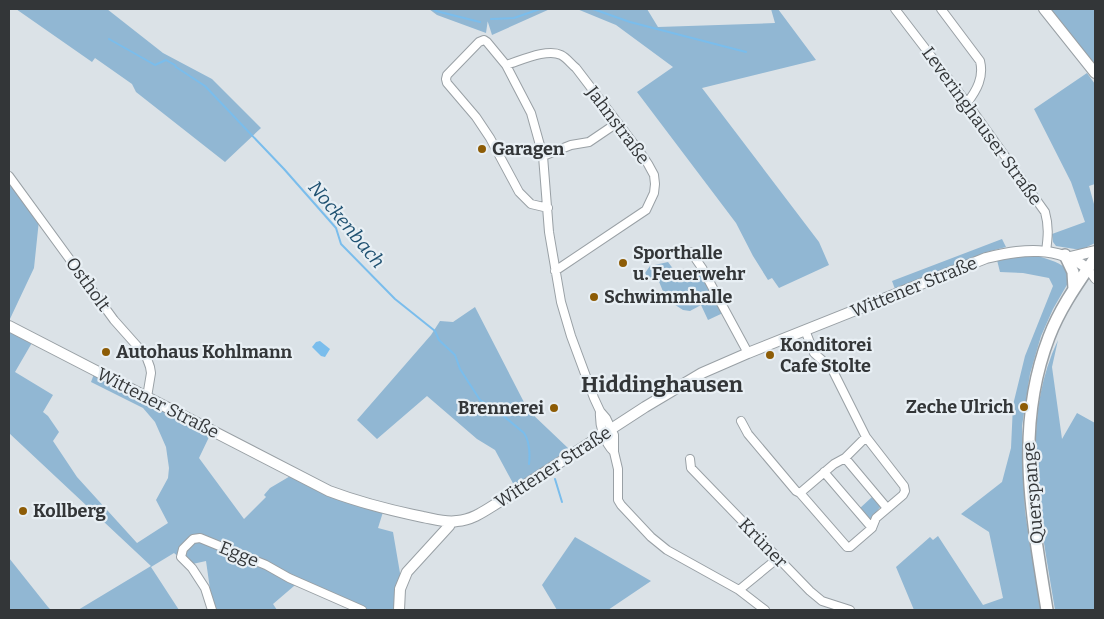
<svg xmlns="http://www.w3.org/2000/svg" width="1104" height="619" viewBox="0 0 1104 619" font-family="Bitter,serif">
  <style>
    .green { fill: #91b7d3 }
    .water { fill: #7abdec }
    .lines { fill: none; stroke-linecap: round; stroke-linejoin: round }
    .stream { stroke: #7abdec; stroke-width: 2 }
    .street-casing { stroke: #99a0a5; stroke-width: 10 }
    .secondary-casing { stroke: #99a0a5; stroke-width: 12 }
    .primary-casing { stroke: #99a0a5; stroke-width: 14 }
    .street { stroke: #fff; stroke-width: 8 }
    .secondary { stroke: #fff; stroke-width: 10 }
    .primary { stroke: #fff; stroke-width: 11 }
    .poi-dot { fill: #8d5c06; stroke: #e8eff4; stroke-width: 2 }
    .labels { text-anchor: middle; stroke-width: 4.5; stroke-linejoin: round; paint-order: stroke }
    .street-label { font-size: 18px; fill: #333638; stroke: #e8eff4 }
    .poi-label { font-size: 18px; font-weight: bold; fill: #333638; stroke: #e8eff4; text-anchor: start }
    .water-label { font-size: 19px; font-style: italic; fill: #1f5171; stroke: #e8eff4 }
    .district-label { font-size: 22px; font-weight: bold; fill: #333638; stroke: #e8eff4 }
  </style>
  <rect width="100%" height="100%" fill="#dbe2e7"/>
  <path class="green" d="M16,9H107L163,53L212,79L261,128L225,162L136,92L132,84L95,58L92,62Z
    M429,9H550L492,35L486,16L488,19L486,33L437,15Z
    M577,9H647L658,27L775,23L771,9H778L816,60L702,88L819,242L829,265L779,288L772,278L768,280L753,256L736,223L637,92L673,67L616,25Z
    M1048,9H1095V70Z
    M1087,73L1095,84V184L1089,186L1094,204H1095V243L1081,250L1056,246L1053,242L1052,234L1085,222L1071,182L1034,109Z
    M9,179L39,220L34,268L9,321Z
    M1002,239L1006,247L987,252L895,289L892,281Z
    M1033,255C1045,258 1057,261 1067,269L1068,283L1053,309L1041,336L1030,374L1022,426L1025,511L1030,545L1043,610H914L896,567L930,537L933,540L938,536L983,605L1003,598L989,532L961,514L1002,482L1011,448L1013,405L1025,356L1053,286L1049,278L1023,273L1000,272L997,260Z
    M668,262L680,278L699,271L723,313L708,320L701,305L690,311L683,310L666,299L658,279H649L645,273L650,266Z
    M475,307L528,410L569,449L515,487L495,450L477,439L427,396L377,439L357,420L431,335L440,321L453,322Z
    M9,330L33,341L15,372L53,395L43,412L48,416L59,432L53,441L77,477L137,543L168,523L156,500L168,478L169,468L166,447L155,422L143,408L91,382L94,374L210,435L199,458L244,519L266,497L264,495L270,488L292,475L383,512L378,528L393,532L401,579L395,610H365L301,580L273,604L277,610H213L206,561L188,565L174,553L151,567L179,610H78L151,566L9,433Z
    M1058,340L1052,367L1062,439L1077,413L1095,423V610H1055C1041,522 1018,424 1058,340Z
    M872,497L881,506L870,520L867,521L859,509Z
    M575,537L651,581L608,610H557L542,585Z
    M9,558L48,607L51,610H9Z"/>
  <path class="water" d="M320,341L330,349L325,357L321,356L312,347L316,342Z"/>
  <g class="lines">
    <path class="stream" d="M433,9L436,11L480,22
      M593,9L630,22L746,52
      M491,19L514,18L540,9
      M109,39L155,65L166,60L175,65L176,67L205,86L284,169L336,228L341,244L395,299L435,331L439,340L455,355L460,369L480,400L494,408L524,433C530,442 530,454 529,464
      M555,479L562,502"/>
    <g class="street-casing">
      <path id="street" d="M895,9L967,103L1045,212C1049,226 1048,237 1046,251
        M941,9L980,61C984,77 977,90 967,103
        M506,65C520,61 547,48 561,55C567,58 571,64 576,68L640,152L648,164L654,175L655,184L654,193L646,210L555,271
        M543,156L571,145L589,142L617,123
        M9,176L114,320L146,356L150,367L151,373L147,397
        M548,208L531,204L519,192L490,138L476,117L447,83L446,79L447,75L479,42L484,40L487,42L506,65L531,113L543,156L549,232L561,302L571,336L594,398L600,411L606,418L614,435V452L618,469V500L621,505L651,537L667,550L739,590L765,610
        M691,252L702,268L748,353
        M1088,269L1095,279
        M805,330L814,353L832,369L866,437L904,486L905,491L903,495L876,518L872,528L850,547H847L800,493L834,464L845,458L866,437
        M600,411C599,426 604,442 614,452
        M741,421L748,434L796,491L800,493
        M845,458L887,508
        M690,459L691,468L810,591L822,601L850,610
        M824,472L872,528
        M739,590L778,558
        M212,610L205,588L192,568L181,557L183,549L193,539L200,538L266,565L289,578L362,610"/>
    </g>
    <g class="secondary-casing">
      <path id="secondary" d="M1044,9L1095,73
        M1070,257L1095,251
        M9,326L329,491C361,503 389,510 423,517C434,519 446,523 457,521C473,520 486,510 499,502L645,407L702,373L748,353L986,258C1021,249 1058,245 1088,269
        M399,610L400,589L407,572L449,526L451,522"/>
    </g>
    <g class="primary-casing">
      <path id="primary" d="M1065,255L1073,272L1074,289
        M1047,610C1032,517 1014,428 1049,337C1060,308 1078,283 1095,258"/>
    </g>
    <use href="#street" class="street"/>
    <use href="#secondary" class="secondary"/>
    <use href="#primary" class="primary"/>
  </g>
  <g class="poi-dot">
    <circle cx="482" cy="149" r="5"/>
    <circle cx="623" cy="263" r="5"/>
    <circle cx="594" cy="297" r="5"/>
    <circle cx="106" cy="352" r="5"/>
    <circle cx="770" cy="355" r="5"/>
    <circle cx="1024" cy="407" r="5"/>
    <circle cx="554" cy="408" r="5"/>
    <circle cx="23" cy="511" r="5"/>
  </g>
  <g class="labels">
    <g class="street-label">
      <text transform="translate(618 125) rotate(53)" y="6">Jahnstraße</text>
      <text transform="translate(982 126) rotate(54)" y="6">Leveringhauser Straße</text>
      <text transform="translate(88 284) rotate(54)" y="6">Ostholt</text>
      <text transform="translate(914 287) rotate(-22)" y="6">Wittener Straße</text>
      <text transform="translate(158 403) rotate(27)" y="6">Wittener Straße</text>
      <text transform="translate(553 467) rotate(-33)" y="6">Wittener Straße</text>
      <text transform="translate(1033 493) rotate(-95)" y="6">Querspange</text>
      <text transform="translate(763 543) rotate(46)" y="6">Krüner</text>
      <text transform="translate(239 554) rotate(22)" y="6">Egge</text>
    </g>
    <g class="poi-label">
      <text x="492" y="155">Garagen</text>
      <text x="633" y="259">Sporthalle<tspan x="633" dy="21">u. Feuerwehr</tspan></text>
      <text x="604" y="303">Schwimmhalle</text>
      <text x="780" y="351">Konditorei<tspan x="780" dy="21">Cafe Stolte</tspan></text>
      <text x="116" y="358">Autohaus Kohlmann</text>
      <text x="1014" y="413" text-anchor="end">Zeche Ulrich</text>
      <text x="544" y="414" text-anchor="end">Brennerei</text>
      <text x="33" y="517">Kollberg</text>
    </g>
    <g class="water-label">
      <text transform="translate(347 224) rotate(50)" y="7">Nockenbach</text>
    </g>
    <g class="district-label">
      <text x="662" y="392">Hiddinghausen</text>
    </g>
  </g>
  <rect width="1104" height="619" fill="none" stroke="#333638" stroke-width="20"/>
</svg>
